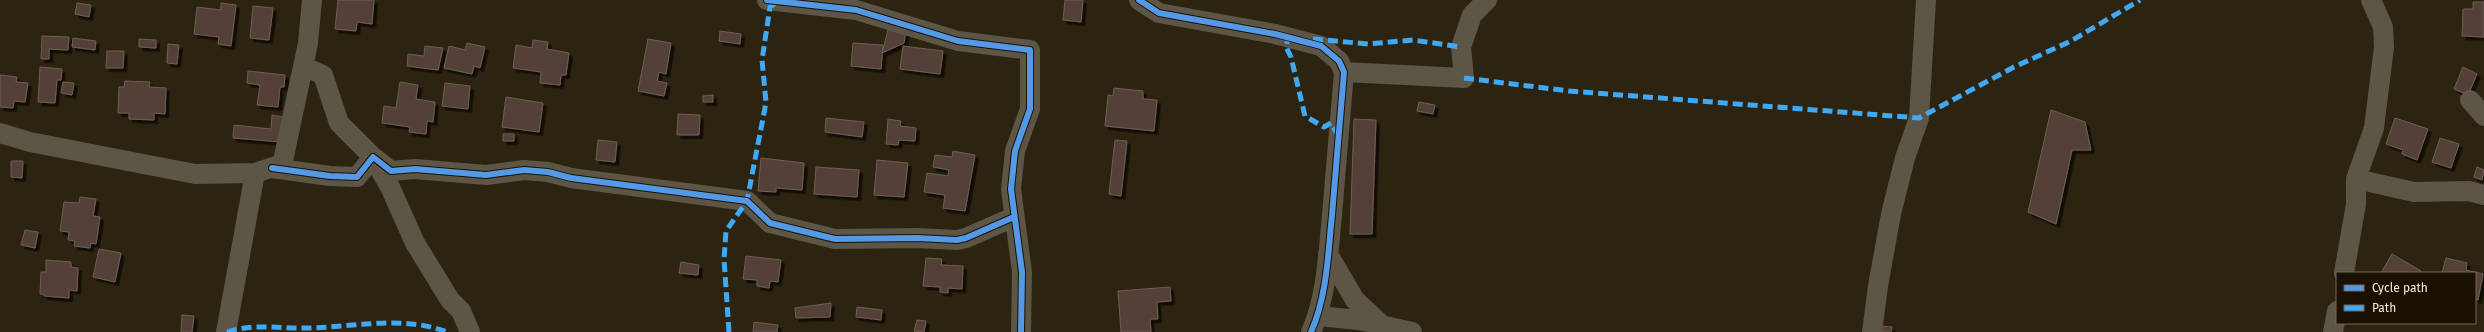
<svg xmlns="http://www.w3.org/2000/svg" width="2484" height="332" viewBox="0 0 2484 332" font-family="'Fira Sans',sans-serif">
  <style>
    .building { fill: #544139; stroke: #6c5e55; filter: url(#shadow) }
    .lines { fill: none; stroke-linecap: round; stroke-linejoin: round }
    .minor { stroke: #5d5545; stroke-width: 20 }
    .quiet { stroke: #3fa9f5; stroke-width: 5; stroke-dasharray: 10 5; stroke-linecap: butt }
    .cycleway-casing { stroke: #1b1102; stroke-width: 8 }
    .cycleway { stroke: #5399e6; stroke-width: 6 }
  </style>
  <defs>
    <filter id="shadow"><feDropShadow dx="3.5" dy="3.5" stdDeviation="0" flood-color="#0009"/></filter>
  </defs>
  <rect width="100%" height="100%" fill="#2c2411"/>
  <path class="building" d="M338,0H374L372,24L357,22L356,31L335,29Z
    M1065,0H1083L1081,22L1063,20Z
    M2473,2H2484V37L2462,36L2463,9H2473Z
    M77,3L91,5L89,17L75,14Z
    M221,3L236,5L231,46L218,44L219,37L194,34L197,7L221,10Z
    M253,6L273,8L269,40L250,38Z
    M889,26L906,30L904,43L882,53Z
    M720,31L741,34L740,44L719,41Z
    M42,36L69,37L68,50L49,49V59H41Z
    M73,38L96,41L95,50L72,47Z
    M139,39L156,40V48L139,47Z
    M648,39L671,43L666,74L659,72L657,81L667,83L664,96L638,91Z
    M533,40L548,42L547,49L569,53L566,75H561L560,85L540,83L541,72L513,68L516,45L532,48Z
    M467,43L485,47L480,68L474,66L472,74L444,68L449,46L465,50Z
    M853,43L883,45L881,69L851,66Z
    M168,44L179,45L177,64L167,63Z
    M425,46L443,48L438,70L407,66L408,54L424,56Z
    M903,46L943,51L940,74L900,69Z
    M107,51H124L123,68H106Z
    M40,67L62,69L61,80H57L55,103L38,102Z
    M2463,67L2477,74L2468,95L2454,89Z
    M248,71L285,75L284,87H280L278,107L257,105L260,85L247,83Z
    M0,75L17,77L16,82L28,83L25,102L14,101L13,108L0,107Z
    M125,81L150,82L149,87L166,88L165,114L154,113V120L129,119V113H118L119,87H124Z
    M63,82L74,83L72,95L61,93Z
    M400,82L418,85L416,99L435,102L433,122L427,121L426,134L409,132L410,127L382,123L384,106L396,108Z
    M445,83L470,86L468,109L442,106Z
    M1114,88L1143,91V99L1157,100L1154,131L1105,126L1108,95L1113,96Z
    M713,95V102H703V96Z
    M506,97L543,103L539,132L502,127Z
    M1419,102L1435,105L1433,114L1417,111Z
    M2051,110L2085,122L2091,150H2072L2056,224L2028,212Z
    M678,114L700,115L699,135H677Z
    M272,115L283,117L281,142L233,138L234,125L271,129Z
    M826,118L864,122L862,137L825,132Z
    M2395,118L2428,129L2417,160L2402,154L2403,150L2386,144Z
    M888,119L901,121L900,126L916,128L915,141L899,140L898,145L886,144Z
    M1354,119L1376,120L1372,234H1350Z
    M503,134H514V141H503Z
    M2440,138L2459,144L2451,168L2432,162Z
    M598,140L617,142L615,162L596,160Z
    M1115,140L1127,141L1121,196L1109,194Z
    M953,151L975,155L965,211L943,208L945,195L924,192L927,173L948,176L949,170L933,167L935,155L952,157Z
    M761,158L804,163L802,190L776,188V192L758,191Z
    M877,160L908,163L904,197L874,195Z
    M11,161H23L22,178L11,177Z
    M816,167L859,170L857,197L814,194Z
    M2477,167L2484,170L2482,180L2474,177Z
    M80,197L96,199L93,216L100,217L96,244L91,243L90,248L74,246L75,241L68,240L69,232L60,231L64,202L79,203Z
    M25,230L38,232L35,248L21,245Z
    M99,249L121,253L115,282L93,277Z
    M2392,254L2421,271L2419,273H2381Z
    M746,256L781,260L778,282L770,281L769,288L757,286V280L743,279Z
    M926,258L942,259L941,265L963,266L962,289L948,288V293L940,292V287L923,286Z
    M2446,258L2467,263L2466,270L2483,274L2478,300L2475,299V273H2442Z
    M46,260L71,262V267L78,268L77,291L69,290V298L44,296V294H40L41,272H46Z
    M681,262L699,265L698,275L679,273Z
    M1170,287L1171,301L1157,302L1158,319H1150L1151,332H1121L1118,291Z
    M831,303L830,317L796,318L795,308Z
    M857,307L882,310L881,320L856,317Z
    M182,315L194,316L192,332H181Z
    M917,320L926,321L924,332L914,331Z
    M754,322L778,325L777,332H753Z
    M1879,326L1892,327L1891,332H1878Z"/>
  <g class="lines">
    <path class="minor" d="M767,0L856,10L958,41L1030,50V109L1015,151L1011,189L1022,272L1021,332
      M1139,0L1159,13L1275,34L1321,46L1339,61L1344,72C1340,120 1336,167 1332,215C1328,254 1327,296 1311,332
      M303,66L323,75L339,123L373,157L390,187L415,243L450,300L461,311L470,332
      M1344,72L1464,78L1461,47L1472,15L1487,0
      M2470,100L2484,116
      M0,133L30,142L195,174L255,173L279,165L283,161L308,43L312,0
      M272,168L330,176L357,177L373,157L391,171L415,169L486,175L524,170L548,172L571,178L747,201L770,223L835,239L917,238L957,240L966,238L1014,217
      M2356,179L2414,192L2469,191L2484,195
      M1328,254L1355,300L1381,324
      M2344,273L2356,204V179L2374,128L2384,47L2383,27L2371,0
      M1318,316L1359,320L1412,332
      M226,332L255,173
      M1872,332L1878,286L1891,214L1905,158L1919,118L1926,0
      M2333,332L2337,311"/>
    <path class="quiet" d="M1291,37H1288L1286,47L1291,57L1305,116L1324,127L1331,123L1338,135
      M1313,39L1368,44L1413,40L1461,47
      M1464,78L1569,91L1919,118L2014,67L2071,41L2140,0
      M227,332C254,323 281,329 309,328C355,327 403,315 447,332
      M729,332L724,259L726,231L747,201L764,113L766,102L762,60L770,7L777,2"/>
    <g class="cycleway-casing">
      <path id="cycleway" d="M767,0L856,10L958,41L1030,50V109L1015,151L1011,189L1022,272L1021,332
        M1139,0L1159,13L1275,34L1321,46L1339,61L1344,72C1340,120 1336,167 1332,215C1328,254 1327,296 1311,332
        M272,168L330,176L357,177L373,157L391,171L415,169L486,175L524,170L548,172L571,178L747,201L770,223L835,239L917,238L957,240L966,238L1014,217"/>
    </g>
    <use href="#cycleway" class="cycleway"/>
  </g>
  <rect x="2336" y="272" width="140" height="52" fill="#1b1102" stroke="#756957"/>
  <rect x="2344" y="285" width="20" height="6" fill="#5399e6" stroke="#756957"/>
  <text x="2372" y="292" font-size="12" fill="#fbedd6">Cycle path</text>
  <rect x="2344" y="305" width="20" height="6" fill="#3fa9f5" stroke="#756957"/>
  <text x="2372" y="312" font-size="12" fill="#fbedd6">Path</text>
</svg>
